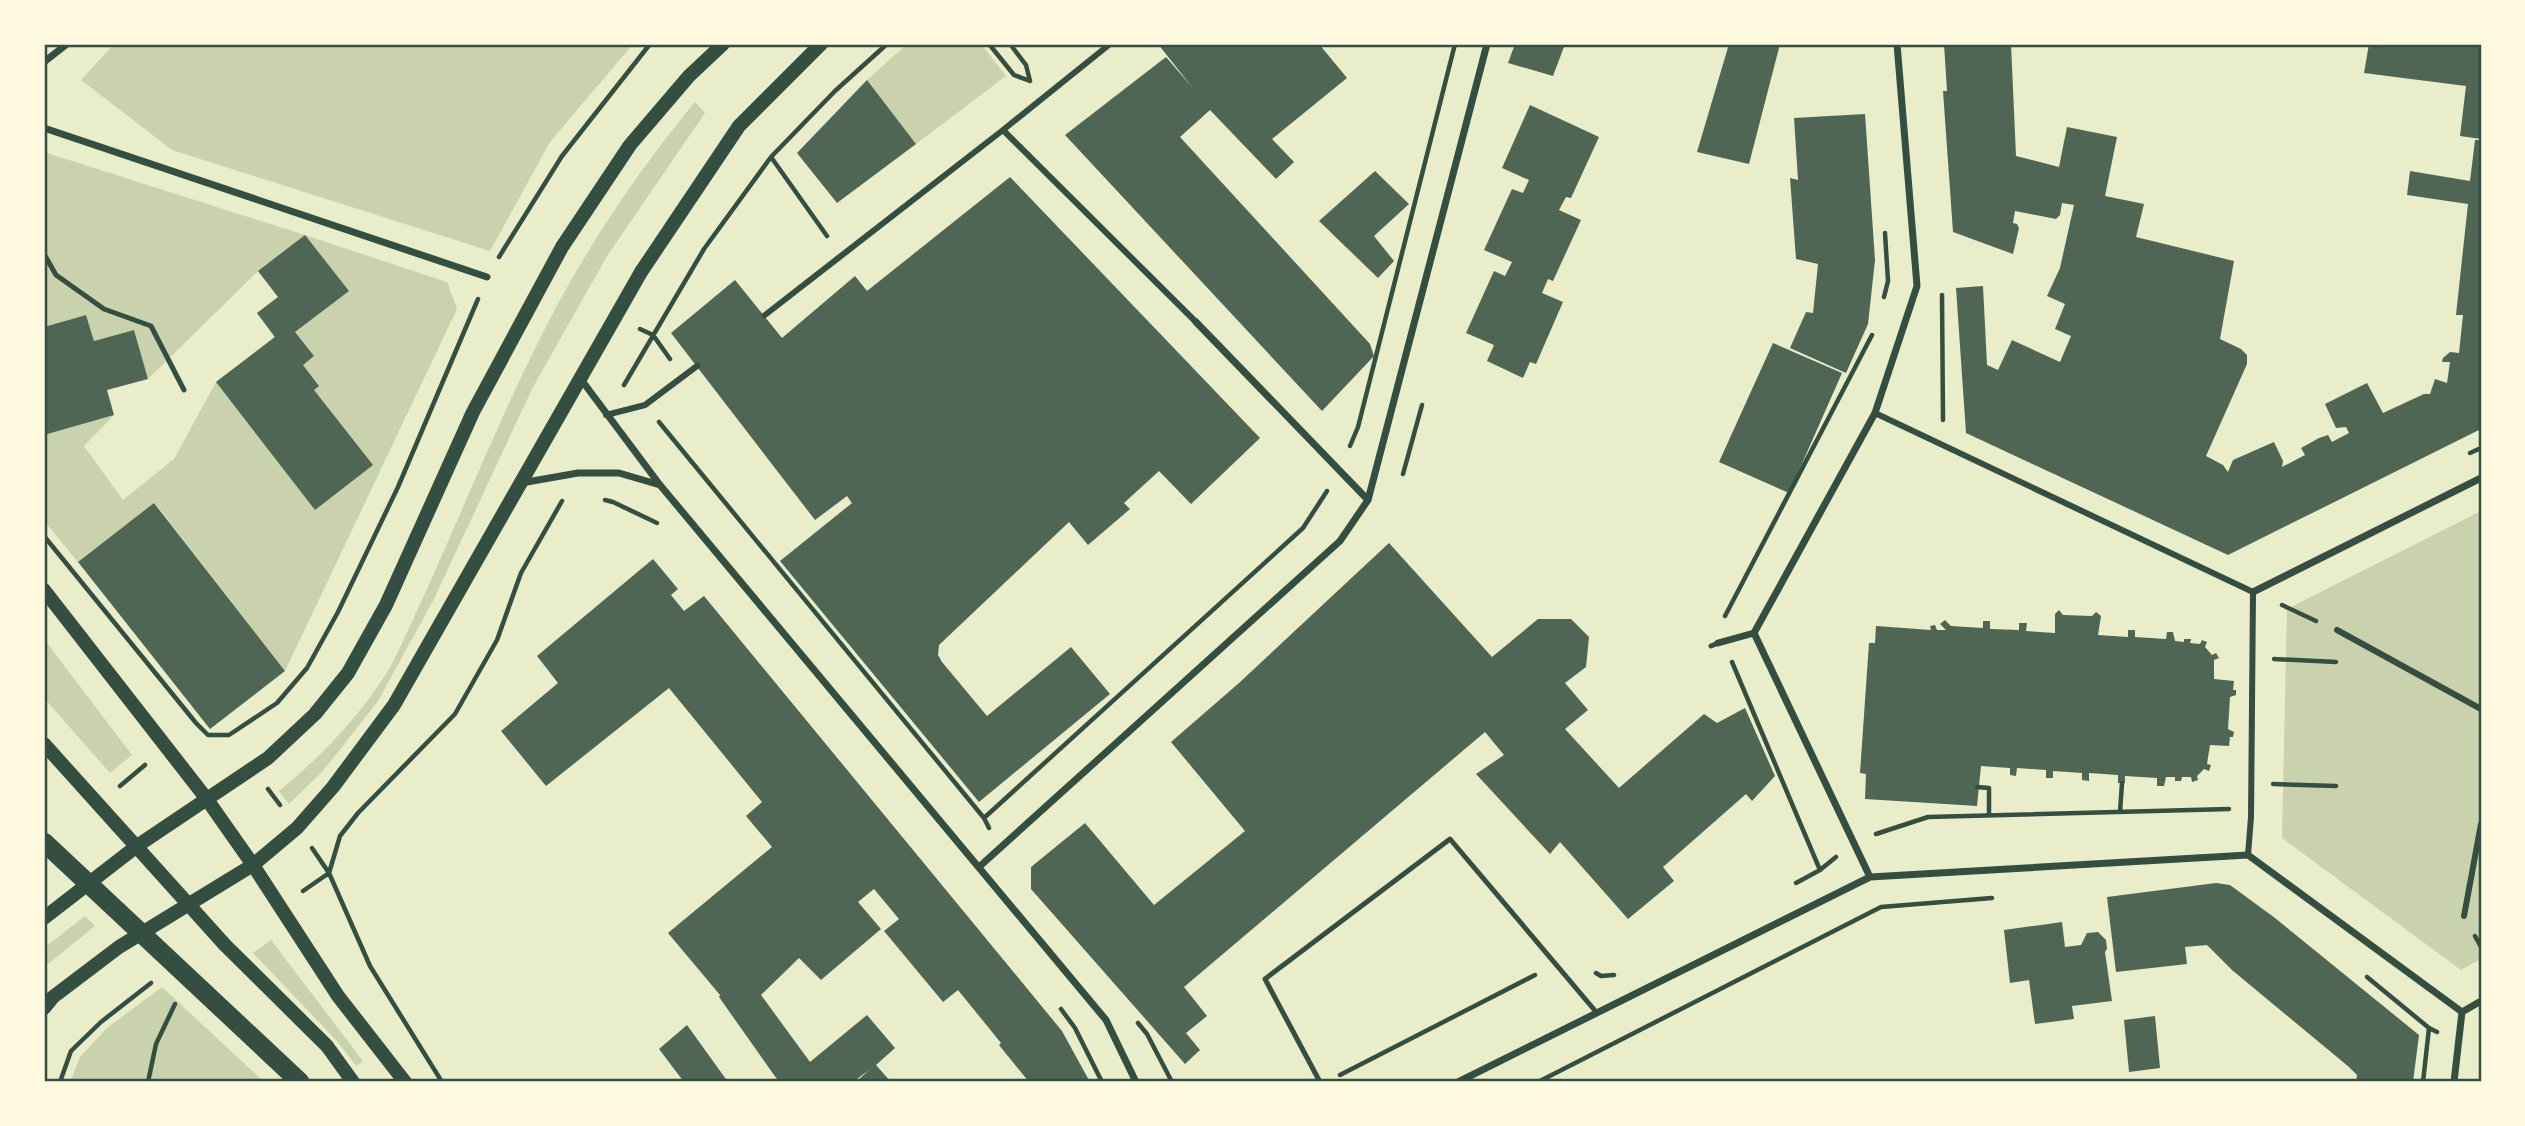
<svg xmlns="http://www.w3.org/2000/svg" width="2525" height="1126" viewBox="0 0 2525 1126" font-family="Jost,sans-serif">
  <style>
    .green { fill: #cad2ad }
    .building { fill: #4f6655 }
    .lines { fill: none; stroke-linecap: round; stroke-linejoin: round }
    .path { stroke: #344e41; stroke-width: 4.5 }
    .service { stroke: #344e41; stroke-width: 5 }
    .pedestrian { stroke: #344e41; stroke-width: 6 }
    .minor { stroke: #344e41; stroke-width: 7 }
    .secondary { stroke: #344e41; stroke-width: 14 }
    .trunk { stroke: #344e41; stroke-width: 19 }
    .neatline { fill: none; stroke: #344e41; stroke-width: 2.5 }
  </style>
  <rect width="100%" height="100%" fill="#e9edc9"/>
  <path class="green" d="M114,44H633L550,142L490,251L172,150L81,80Z
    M907,44H981L1006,76L916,144L867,80Z
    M695,102L705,113L607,256L532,389L434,599L378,701L323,771L289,804L279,791C323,755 361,715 391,666C448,550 493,428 553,313C593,238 641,167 695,102Z
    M44,152L305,235L447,282L457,309L285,671L155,503L78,562L44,521V435L114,415L84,446L123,500L174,459L216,382L274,337L257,313L278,297L258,271L148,379L134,330L94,341L86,315L44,327Z
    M2481,511V959L2461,970L2282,838L2287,609Z
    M44,639L132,755L110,773L44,698Z
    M85,916L95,926L44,967V948Z
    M271,940L363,1061L356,1066L337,1041L253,953Z
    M162,987L264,1082H70L80,1057L107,1028Z"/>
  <path class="building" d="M1158,44H1319L1347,78L1272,139L1294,162L1276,179L1210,110L1180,137L1370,344L1374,356L1322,411L1065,135L1166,57L1192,87Z
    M1515,44H1565L1553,76L1508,63Z
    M1729,44H1780L1749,164L1697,152Z
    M1944,44H2011L2016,156L2059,167L2067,127L2117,137L2105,196L2144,204L2136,237L2234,261L2220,339L2241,349L2247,355V364L2206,456L2223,465L2228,472L2233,460L2274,442L2283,461L2282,467L2305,455L2301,448L2319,438L2328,435L2332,442L2349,433L2346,427L2336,428L2325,404L2367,383L2383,413L2424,394H2430L2435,379L2447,383L2450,362H2442L2443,358L2450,352L2459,353L2463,315H2456L2468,204L2407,195L2410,171L2470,181L2475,140H2481V429L2228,555L1966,433L1956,288L1983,286L1987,365L1998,370L2012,340L2060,362L2071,336L2055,329L2065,304L2047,296L2060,268L2074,205L2062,203L2060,215L2056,219L2015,211L2013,223L2017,224L2019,228L2013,254L1953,232L1943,91H1947Z
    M2369,44H2481V139L2460,136L2466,86L2364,73Z
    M867,80L916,144L837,203L797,153Z
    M1530,105L1599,137L1571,198L1566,197L1559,210L1581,220L1553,281L1548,279L1542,293L1563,302L1536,364L1530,362L1523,378L1487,361L1494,345L1466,333L1494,271L1505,276L1512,262L1484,250L1512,189L1523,193L1529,180L1502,168Z
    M1865,114L1875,260L1868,324L1846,373L1790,348L1806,312L1813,313L1818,264L1796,259L1790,178L1798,180L1794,118Z
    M1375,171L1409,204L1374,236L1394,261L1378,278L1319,221Z
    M1010,177L1260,438L1191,504L1159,471L1124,503L1130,509L1088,545L1069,522L939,645L938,655L942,662L987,716L1071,647L1110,694L979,802L780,561L852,503L847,496L815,520L671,333L735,280L782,338L855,276L867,291Z
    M305,235L349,291L295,332L314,356L303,365L319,386L314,390L373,465L315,510L216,382L275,337L257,313L278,297L258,271Z
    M86,315L94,341L134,330L148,379L107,390L114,415L44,435V327Z
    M1773,343L1842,373L1789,493L1719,462Z
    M154,503L285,671L210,729L78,562Z
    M1389,543L1492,657L1538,619H1571L1589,637L1586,667L1565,683L1588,710L1565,729L1619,788L1704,714L1717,723L1745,708L1775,776L1752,801L1746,794L1663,867L1674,881L1628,919L1560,842L1550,854L1476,774L1504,755L1485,732L1184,987L1207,1016L1186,1033L1200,1050L1185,1064L1031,889V867L1085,823L1154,905L1245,831L1171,742L1239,683Z
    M653,559L678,589L671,595L684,611L704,596L1062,1031L1090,1082H1029L999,1045L1001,1043L958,990L943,1002L884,931L899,919L874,889L858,902L881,929L821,980L799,958L761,995L810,1062L867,1015L895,1048L876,1065L891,1082H856L869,1070L853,1082H779L719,997L720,995L668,933L772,847L746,816L762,802L669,688L546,786L501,731L558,683L537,656Z
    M2059,610L2063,615L2092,616L2096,612L2101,616L2098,635L2128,637V630H2135V637L2166,639L2167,632H2173L2175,641L2184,642V639H2191L2190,643L2200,644L2202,640L2207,642L2205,647L2212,655L2216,653L2219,658L2214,660V679L2234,681L2233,690H2236V695L2230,697L2228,729L2234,732L2233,737H2230L2229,746L2210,745L2207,764L2211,765L2209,771L2204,769L2197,776L2198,780L2192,782L2191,777H2182L2181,781H2175V777H2166L2164,786H2157V778L2125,776V783H2118V775L2089,773V781L2082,780V773L2053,771V778H2046V770L2017,768L2016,776L2010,775V768L1981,766L1977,806L1865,799L1866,774L1860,773L1869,643H1875L1876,626L1931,630L1930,626L1935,625L1937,630H1946L1940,624L1945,620L1951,626L1983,628V621H1990V629L2019,630V623H2027L2026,631L2055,633V614Z
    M2216,883L2230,885L2275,918L2419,1035L2413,1082H2356L2357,1075L2349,1067L2232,970L2207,945L2185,947L2187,964L2116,972L2107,897Z
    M2062,922L2065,947L2081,945L2087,933L2098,932L2106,940L2107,949L2105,952L2112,1001L2072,1006L2074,1019L2035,1024L2029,980L2010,983L2004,930Z
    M2155,1016L2160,1068L2129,1072L2124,1020Z
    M687,1025L728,1082H684L659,1049Z"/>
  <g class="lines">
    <path class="path" d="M989,44L1014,75L1030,81L1026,65L1010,44
      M771,157L827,236
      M499,257L562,156L650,44
      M1942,295L1943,420
      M1884,297L1888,281L1885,233
      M640,329L653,335L670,359
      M624,385L704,249L771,157L835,91L887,44
      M659,422L984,818L989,828
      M1350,446L1358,427L1455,44
      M2470,453L2481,448
      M1403,474L1422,405
      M605,500L613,502L657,523
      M44,536L196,723L208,735H229L277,703L307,668L338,612L398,487L478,299
      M2282,605L2316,621
      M1725,616L1872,335
      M2274,659L2336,662
      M1732,662L1820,870
      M2273,784L2336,786
      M120,786L145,765
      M1977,787L1989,788V815
      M268,789L280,805
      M2120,812L2122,783
      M984,818L1303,528L1327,491
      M1876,834L1928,817L2229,809
      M312,848L329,873L370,966L442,1082
      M1796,883L1820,870L1836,857
      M303,891L329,873L340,836L358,813L455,714L497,640L521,573L562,501
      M2475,936L2481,947
      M1596,973L1601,976L1614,975
      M2367,977L2429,1028L2437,1032
      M1061,1009L1075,1028L1102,1082
      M1138,1023L1147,1034L1172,1082
      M1340,1075L1535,975
      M60,1082L71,1051L101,1022L151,983
      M148,1082L156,1044L175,1004
      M1538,1082L1881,907L1992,898
      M2423,1082L2429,1028"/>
    <path class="service" d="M44,254L56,275L104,309L151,326L184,390
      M1711,646L1718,643
      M1320,1082L1265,979L1450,839L1597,1013"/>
    <path class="pedestrian" d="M1003,130L1196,322
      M765,315L1003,130L1110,44
      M1875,413L2253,592L2251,817L2248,855
      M606,415L645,405L697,366
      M2337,630L2481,709
      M2464,916L2481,824"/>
    <path class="minor" d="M44,62L67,44
      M44,128L487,277
      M1196,322L1368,500
      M580,378L660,485L1106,1020L1136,1082
      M521,483L578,473H619L660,485
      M2253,592L2481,478
      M1754,633L1870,877
      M1718,643L1754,633L1875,413L1917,286L1897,44
      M979,867L1340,541L1368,500L1487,44
      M1458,1082L1870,877L2248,855L2462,1012L2481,1001
      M2454,1082L2462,1012"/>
    <path class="secondary" d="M44,590L206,798L253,865L338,996L405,1082
      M44,744L225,945L327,1046L353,1082
      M44,918L137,846L268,758L315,714L348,673L386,605L473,412L562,247L630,145L689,76L723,44
      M44,1008L53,997L119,947L253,865L297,828L333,787L394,705L641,272L739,126L821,44"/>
    <path class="trunk" d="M44,842L300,1082"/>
  </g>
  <rect width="2525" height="1126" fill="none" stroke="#fefae0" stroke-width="91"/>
  <rect x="46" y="46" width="2434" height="1034" class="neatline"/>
</svg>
